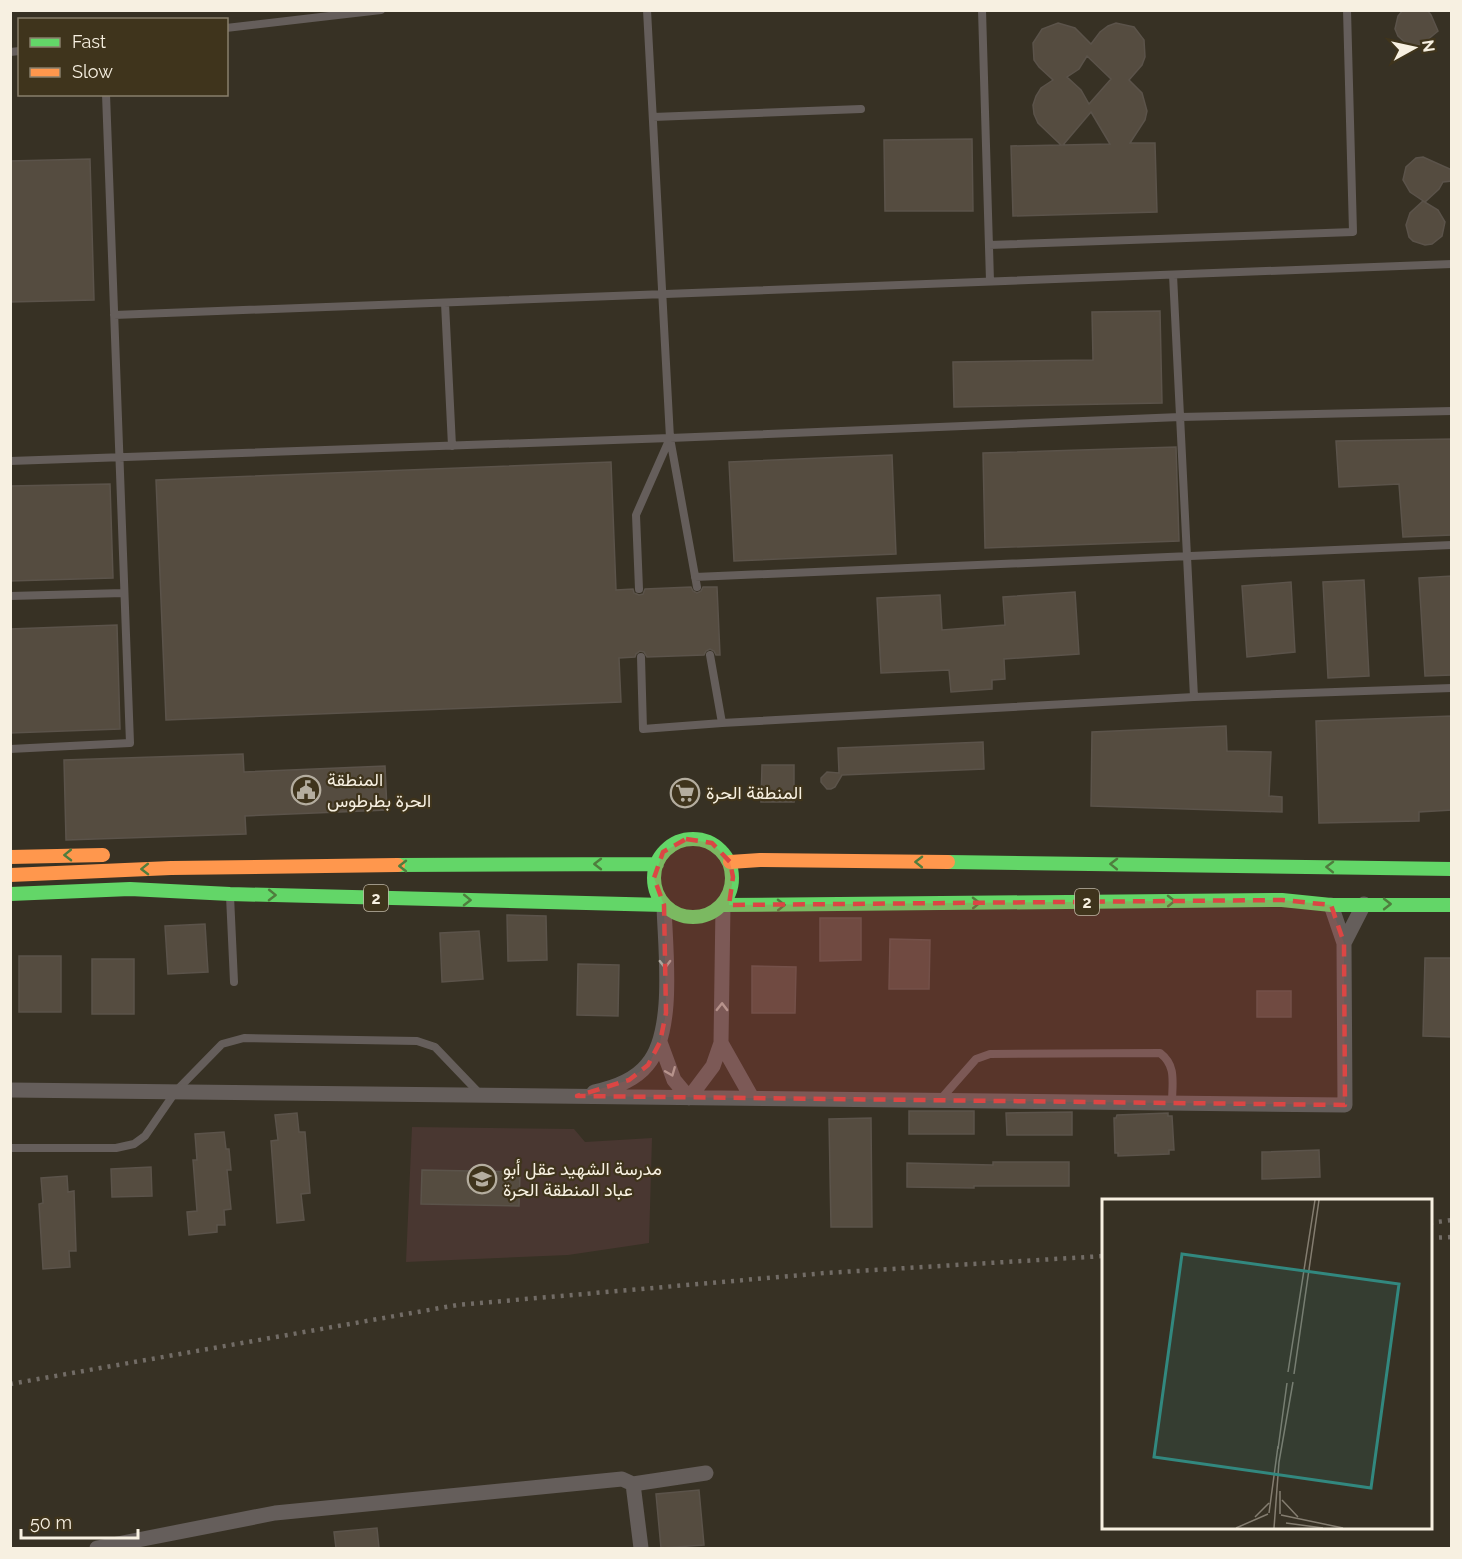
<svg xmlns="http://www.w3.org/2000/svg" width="1462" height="1559" viewBox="0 0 1462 1559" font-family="Raleway,Vazirmatn,sans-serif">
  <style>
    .commercial { fill: #493731 }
    .building { fill: #554c40; stroke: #5b534a; stroke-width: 1.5; fill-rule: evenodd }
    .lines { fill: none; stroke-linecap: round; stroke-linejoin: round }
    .lane { stroke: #655e5b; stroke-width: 8 }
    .street { stroke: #655e5b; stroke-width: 15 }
    .fast { stroke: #63d668; stroke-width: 14 }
    .slow { stroke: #ff974d; stroke-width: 14 }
    .rail { stroke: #726c66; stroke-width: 4.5; stroke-dasharray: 3 6; stroke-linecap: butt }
    .oneway { stroke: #4f7d3e }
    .oneway2 { stroke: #aea79e }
    .marked { fill: #db4644; fill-opacity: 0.2; stroke: #db4644; stroke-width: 4.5; stroke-dasharray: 12 8; stroke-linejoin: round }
    .labels { text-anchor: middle; stroke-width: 4.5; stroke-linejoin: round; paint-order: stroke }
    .shield { fill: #3f341c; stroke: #c0b8a6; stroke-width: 1.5 }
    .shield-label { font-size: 16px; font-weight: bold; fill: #f7f0e1 }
    .poi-label { font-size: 18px; fill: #f7f0e1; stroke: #3f341c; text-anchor: start }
    .inset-road { fill: none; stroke: #847d70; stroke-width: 1.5 }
    .view { fill: #32887f; fill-opacity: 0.15; stroke: #32887f; stroke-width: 3 }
    .inset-edge { fill: none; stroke: #f7f0e1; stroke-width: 3 }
  </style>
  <rect width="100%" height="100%" fill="#373124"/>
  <path class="commercial" d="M412,1127L574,1129L585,1142L652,1138L649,1243L568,1255L406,1262Z"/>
  <path class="building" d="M1403,10H1427L1431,15L1438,31L1421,45H1408L1398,36L1395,29L1398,16Z
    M1058,23L1075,28L1091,44L1100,32L1108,26L1116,23L1134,27L1144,40L1145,57L1142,65L1129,80L1142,93L1147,111L1145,120L1130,143H1155L1157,212L1013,216L1011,146L1061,145L1038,123L1034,114L1033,105L1036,96L1041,88L1053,80L1039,67L1034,60L1033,43L1042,29ZM1087,56L1111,79L1089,104L1081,90L1067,77L1079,69ZM1091,112L1110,144L1063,145Z
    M972,139L973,211H885L884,140Z
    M1423,157L1452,170V181L1443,182L1439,189L1425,202L1410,192L1403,180L1406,167L1416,158Z
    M90,159L94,300L10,302V161Z
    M1423,201L1438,210L1445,222L1442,236L1432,244L1425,245L1413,241L1409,237L1406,225L1410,213Z
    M1160,311L1162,403L954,407L953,362L1093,360L1092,312Z
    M1452,439V535L1403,537L1399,484L1339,487L1336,441Z
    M1176,447L1179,541L985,548L983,453Z
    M892,455L896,554L734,561L729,462Z
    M611,462L616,590L633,589L634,593L639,595L643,594L645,589L691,587L693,591L697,593L701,591L703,587H717L720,655H716L714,651L710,649L706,651L704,655L647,657L644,652L640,651L636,654L635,657L619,658L621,702L166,720L156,480Z
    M110,484L113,578L10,581V486Z
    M1452,576V675L1425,676L1419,578Z
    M1364,580L1369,676L1328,678L1323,582Z
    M1291,582L1295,652L1247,657L1242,586Z
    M1075,592L1079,654L1004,659L1005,679L992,680V689L951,692L949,670L881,673L877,598L940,595L942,630L1005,625L1003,597Z
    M117,625L120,729L10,733V629Z
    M1452,716V810L1419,812V821L1319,823L1316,721Z
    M1226,726L1227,751L1271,752L1269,796L1282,797V812L1091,806L1092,732Z
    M983,742L984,769L842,775L835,787L831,789H827L821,782V778L827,772L839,773L838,748Z
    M243,754L244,772L385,766L387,810L245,816L246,834L66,840L64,760Z
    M762,765H794V802H761Z
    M507,915L546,916L547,960L508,961Z
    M820,918H861V960L820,961Z
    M205,924L208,972L168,974L165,926Z
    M479,931L483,979L442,982L440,933Z
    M890,939L930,940L929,989H889Z
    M19,956H61V1012H19Z
    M1425,958H1452V1037L1423,1036Z
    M92,959H134V1014H92Z
    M578,964L619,965L618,1016L577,1015Z
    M752,966L796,967L795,1013H752Z
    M1257,991H1291V1017H1257Z
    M909,1111H974V1134H909Z
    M1072,1112V1135H1007L1006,1113Z
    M297,1113L299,1132H305L310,1193L301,1194L304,1220L277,1223L271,1141L278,1140L275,1115Z
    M1168,1113V1116H1172L1174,1150H1169V1154L1118,1156V1153H1115L1114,1118H1116L1117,1115Z
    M871,1118L872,1227H831L829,1119Z
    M224,1132L226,1149H229L231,1170H227L231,1209L224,1210L225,1225H217V1232L189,1235L187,1212L197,1211L193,1160H197L195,1134Z
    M1319,1150L1320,1177L1262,1179V1152Z
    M993,1162H1069V1186H974V1188L907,1187V1163L993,1165Z
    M151,1167L152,1196L112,1197L111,1169Z
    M422,1170L520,1172L519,1206L421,1204Z
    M67,1176L68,1192L74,1191L76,1251H69L70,1267L43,1269L39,1204L43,1203L41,1178Z
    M699,1490L704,1545L661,1548L656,1494Z
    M377,1528L379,1548H336L334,1532Z"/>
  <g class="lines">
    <path class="lane" d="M647,10L670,438
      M982,10L990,281
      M226,28L381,10
      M10,52L20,51
      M653,117L861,109
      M989,245L1353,232L1347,10
      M1173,275L1194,697
      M445,303L452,446
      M114,315L1452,264
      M10,461L670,438L1180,417L1452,411
      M695,577L1452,545
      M639,589L636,515L670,438L697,587
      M10,596L124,593
      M710,655L722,723
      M641,657L643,729L722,723L1194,697L1452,688
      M10,749L130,743L106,94
      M230,896L234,982
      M940,1100L976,1059L990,1054L1160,1053C1177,1066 1172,1083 1172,1103
      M10,1148H116L134,1144L145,1136L176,1091L222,1044L244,1038L417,1041L435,1047L480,1094"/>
    <path class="street" d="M1344,943L1364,904
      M660,1042L674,1080L689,1098L713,1066L721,1043L723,905
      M721,1043L752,1098
      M10,1090L1345,1105L1344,943L1331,905
      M594,1092C613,1088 634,1081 647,1065C676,1032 665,948 664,905
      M633,1484L706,1473
      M97,1548L275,1513L622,1479L633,1484L641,1548"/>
    <path class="fast" d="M654 878a39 39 0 1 1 78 0a39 39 0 1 1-78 0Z
      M948,862L1452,869
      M398,865L657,864
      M10,894L130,889L230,894L664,905
      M723,905L1282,900L1331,905H1452"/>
    <path class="slow" d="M10,857L103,855
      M730,862L760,860L948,862
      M10,875L171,868L398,865"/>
    <path class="rail" d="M1430,1223L1452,1220
      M1430,1238L1452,1237
      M10,1384L457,1305L825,1273L1104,1256"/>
  </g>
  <defs><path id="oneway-chevron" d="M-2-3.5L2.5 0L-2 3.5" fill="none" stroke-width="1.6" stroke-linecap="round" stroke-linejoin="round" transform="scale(1.5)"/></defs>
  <g class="oneway">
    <use href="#oneway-chevron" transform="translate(68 855) rotate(179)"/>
    <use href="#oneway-chevron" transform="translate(919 862) rotate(-179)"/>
    <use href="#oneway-chevron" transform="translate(598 864) rotate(180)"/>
    <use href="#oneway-chevron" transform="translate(1114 864) rotate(-179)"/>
    <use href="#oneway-chevron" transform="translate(403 866) rotate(180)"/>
    <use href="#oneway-chevron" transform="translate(1330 867) rotate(-179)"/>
    <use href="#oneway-chevron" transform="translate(145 869) rotate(179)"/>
    <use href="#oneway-chevron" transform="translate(272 895) rotate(1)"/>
    <use href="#oneway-chevron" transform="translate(467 900) rotate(1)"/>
    <use href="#oneway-chevron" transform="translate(1171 901) rotate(-1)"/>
    <use href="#oneway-chevron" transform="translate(976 903) rotate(-1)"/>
    <use href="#oneway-chevron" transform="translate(1387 904)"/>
    <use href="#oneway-chevron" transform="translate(781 905) rotate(-1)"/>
  </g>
  <g class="oneway2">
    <use href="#oneway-chevron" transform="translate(665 964) rotate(89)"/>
    <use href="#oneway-chevron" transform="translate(722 1007) rotate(-89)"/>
    <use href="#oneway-chevron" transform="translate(671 1072) rotate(68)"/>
  </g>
  <path class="marked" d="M686,839L712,843L730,862L733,877L729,905L1282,900L1331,905L1344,943L1345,1105L577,1096L629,1080L648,1065L660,1042L666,1013L664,905L654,878L663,852Z"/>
  <defs>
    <g id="civic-ring" transform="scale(1.5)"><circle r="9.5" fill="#3f341c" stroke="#b4ad9f" stroke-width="1.5"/><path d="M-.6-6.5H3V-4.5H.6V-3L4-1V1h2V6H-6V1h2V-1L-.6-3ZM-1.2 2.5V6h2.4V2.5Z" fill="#b4ad9f"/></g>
    <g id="supermarket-ring" transform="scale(1.5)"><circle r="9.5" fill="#3f341c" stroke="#b4ad9f" stroke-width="1.5"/><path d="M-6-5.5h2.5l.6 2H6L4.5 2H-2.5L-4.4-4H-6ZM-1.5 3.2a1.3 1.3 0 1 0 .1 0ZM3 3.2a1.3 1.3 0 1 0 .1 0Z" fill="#b4ad9f"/></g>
    <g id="school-ring" transform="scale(1.5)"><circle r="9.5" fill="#3f341c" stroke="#b4ad9f" stroke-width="1.5"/><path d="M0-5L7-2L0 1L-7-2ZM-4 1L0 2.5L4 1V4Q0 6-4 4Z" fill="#b4ad9f"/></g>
  </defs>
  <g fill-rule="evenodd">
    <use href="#civic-ring" x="306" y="790"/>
    <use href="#supermarket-ring" x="685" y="793"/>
    <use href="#school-ring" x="482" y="1179"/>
  </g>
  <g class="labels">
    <g class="shield">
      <rect x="364" y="885" width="24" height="26" rx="4.5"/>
      <rect x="1075" y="889" width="24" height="26" rx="4.5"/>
    </g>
    <g class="shield-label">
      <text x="376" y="904">2</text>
      <text x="1087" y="908">2</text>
    </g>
    <g class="poi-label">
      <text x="327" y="786">المنطقة<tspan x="327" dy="21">الحرة بطرطوس</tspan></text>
      <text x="706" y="799">المنطقة الحرة</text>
      <text x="503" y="1175">مدرسة الشهيد عقل أبو<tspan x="503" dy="21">عباد المنطقة الحرة</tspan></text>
    </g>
  </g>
  <g transform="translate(1102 1199)">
    <rect width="330" height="330" fill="#373124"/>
    <path class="inset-road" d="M186,173L213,1M192,175L217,1M176,250L185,184M178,292V315M180,301L196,318M167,314L176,247M179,316L241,329M153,318L167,304M184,324L221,329M134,329L166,315M172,329L177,263L191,183"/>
    <path class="view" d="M80,55L297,85L269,289L52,258Z"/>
    <rect width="330" height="330" class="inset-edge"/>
  </g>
  <rect width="1462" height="1559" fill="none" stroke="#f7f0e1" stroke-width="24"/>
  <rect x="18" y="18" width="210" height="78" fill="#3f341c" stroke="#897f6b" stroke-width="1.5"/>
  <rect x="30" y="38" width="30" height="9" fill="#63d668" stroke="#897f6b" stroke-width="1.5"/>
  <text x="72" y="48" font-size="18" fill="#f7f0e1">Fast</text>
  <rect x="30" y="68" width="30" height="9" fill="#ff974d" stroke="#897f6b" stroke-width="1.5"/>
  <text x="72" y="78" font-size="18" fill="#f7f0e1">Slow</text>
  <g transform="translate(1414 48) rotate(82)" stroke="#3f341c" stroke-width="4.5" paint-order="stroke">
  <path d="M0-4.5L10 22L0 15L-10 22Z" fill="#f7f0e1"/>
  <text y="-9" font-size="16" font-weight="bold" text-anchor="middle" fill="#f7f0e1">N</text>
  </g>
  <path d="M21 1529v9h117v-9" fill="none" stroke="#f7f0e1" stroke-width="3"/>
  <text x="30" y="1529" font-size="18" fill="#f7f0e1" stroke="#3f341c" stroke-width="4.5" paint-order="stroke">50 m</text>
</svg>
